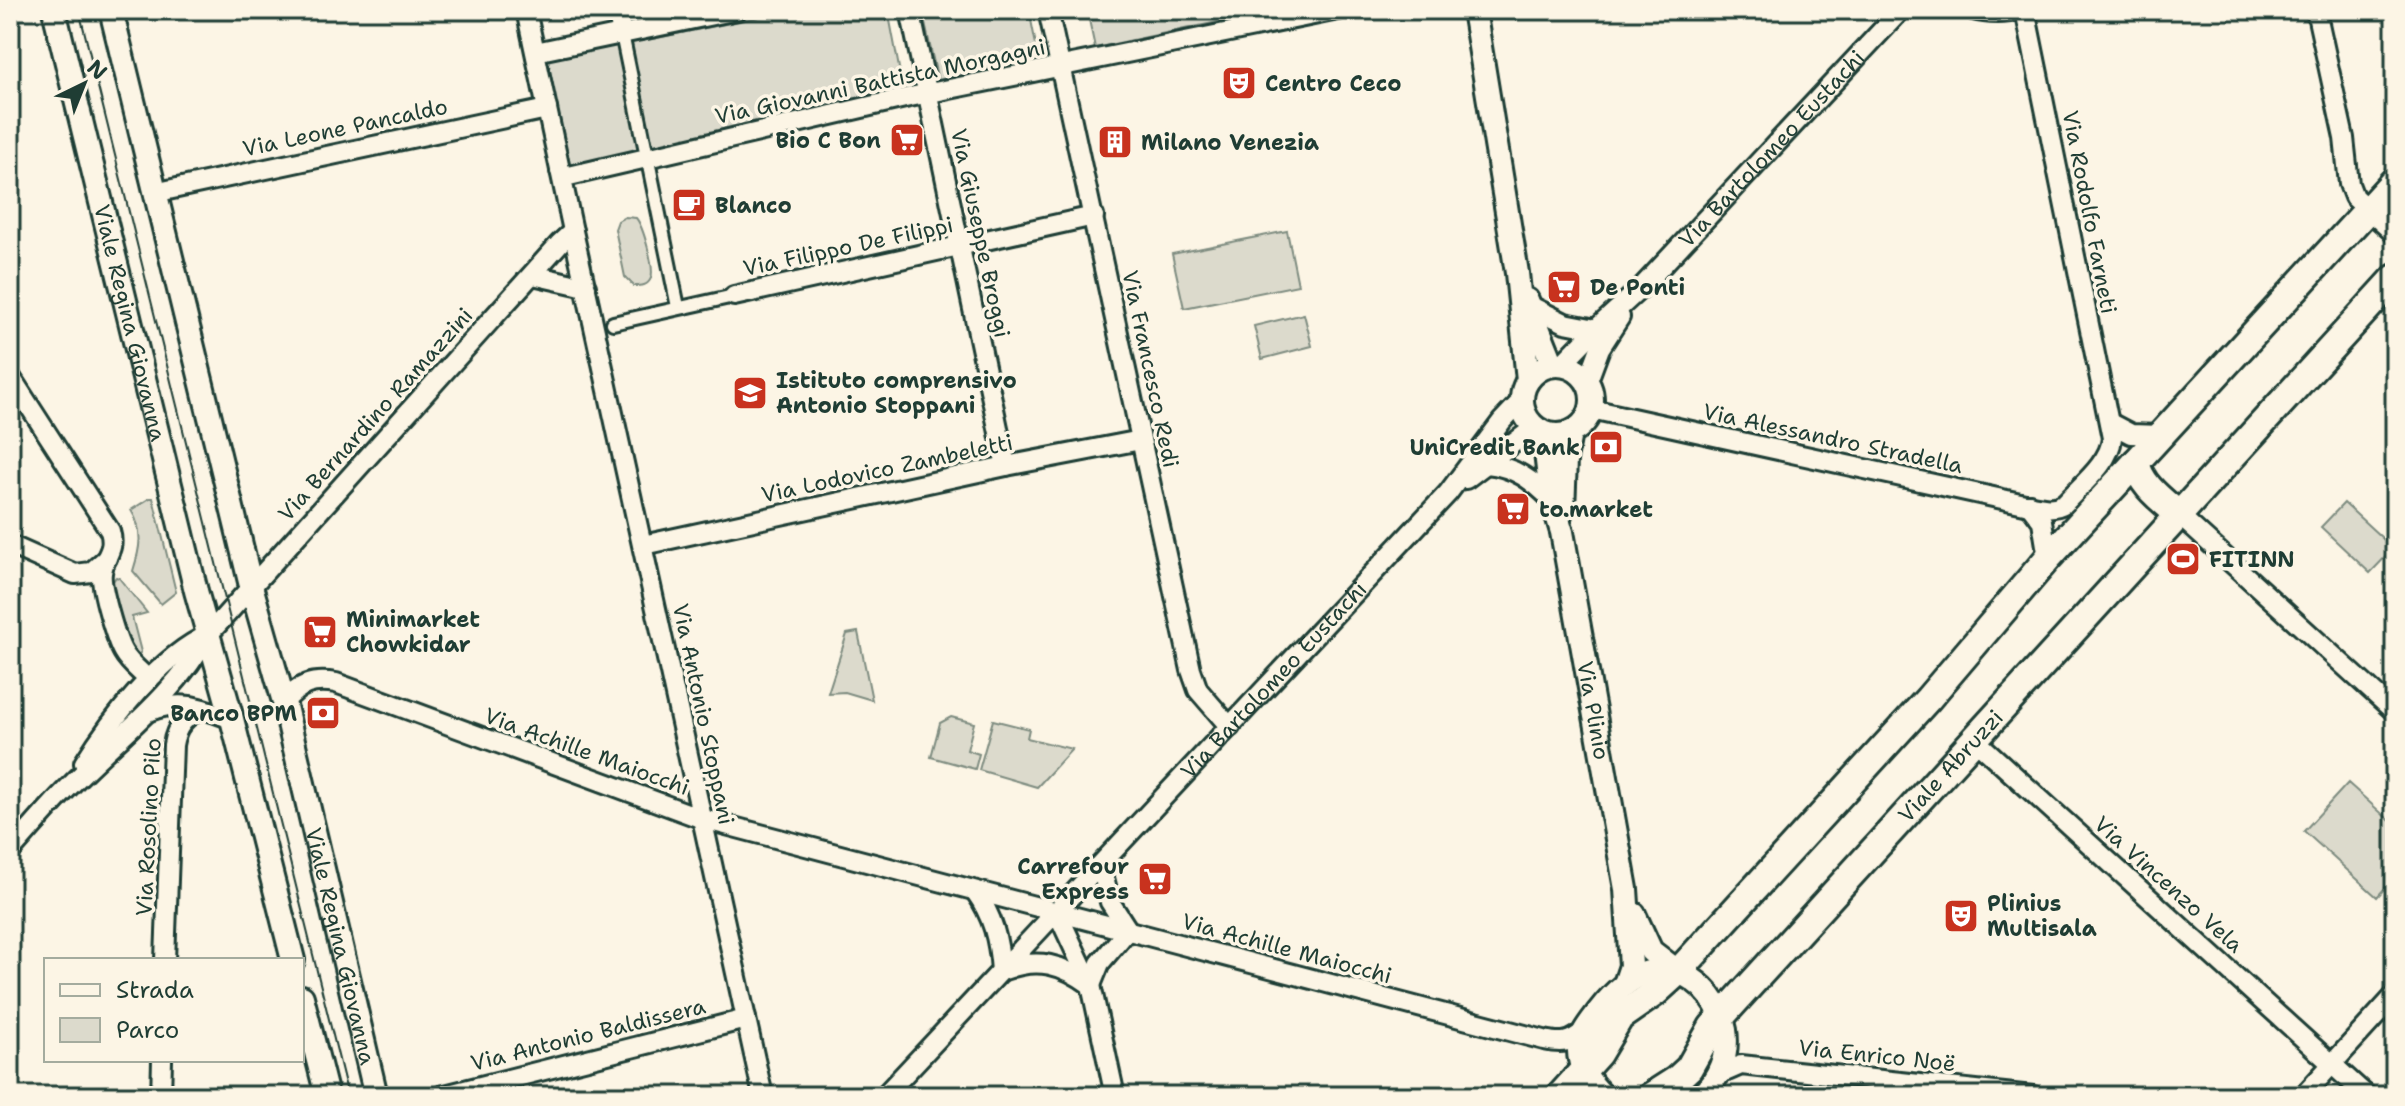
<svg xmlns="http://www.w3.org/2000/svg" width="2405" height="1106" viewBox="0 0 2405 1106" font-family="'Shantell Sans',sans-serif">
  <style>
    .green { fill: #dcdacc; stroke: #7e8c80; stroke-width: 2 }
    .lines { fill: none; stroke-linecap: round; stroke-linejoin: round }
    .pedestrian-casing { stroke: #1f3d34; stroke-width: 18 }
    .minor-casing { stroke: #1f3d34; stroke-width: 24 }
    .tertiary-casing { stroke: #1f3d34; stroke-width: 28 }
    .primary-casing { stroke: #1f3d34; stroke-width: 32 }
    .pedestrian { stroke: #fcf5e5; stroke-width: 12 }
    .minor { stroke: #fcf5e5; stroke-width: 18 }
    .tertiary { stroke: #fcf5e5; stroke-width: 22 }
    .primary { stroke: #fcf5e5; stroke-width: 26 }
    .tram { stroke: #1f3d34; stroke-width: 2 }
    .labels { text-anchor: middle; stroke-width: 7; stroke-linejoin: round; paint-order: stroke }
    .street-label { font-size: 22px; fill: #1f3d34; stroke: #fcf5e5 }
    .poi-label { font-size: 22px; font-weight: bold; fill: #1f3d34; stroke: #fcf5e5; text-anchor: start }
  </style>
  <rect width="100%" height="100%" fill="#fcf5e5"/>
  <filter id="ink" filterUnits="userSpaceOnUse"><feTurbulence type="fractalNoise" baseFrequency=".0125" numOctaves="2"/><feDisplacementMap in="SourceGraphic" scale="16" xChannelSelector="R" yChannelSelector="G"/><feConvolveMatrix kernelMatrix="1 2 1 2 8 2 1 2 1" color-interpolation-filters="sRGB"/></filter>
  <g filter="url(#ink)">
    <path class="green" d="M793,10H888L899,68L905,88L665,143V148L570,169L547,58L641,37L642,41Z
      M922,10H1029L1039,60L938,81Z
      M1087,10H1274L1095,48Z
      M625,217L636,218C643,226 655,268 651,278C648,286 641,286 634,286L625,277L615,229L618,221Z
      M1287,231L1298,285L1184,308L1172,254Z
      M1304,314L1312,346L1262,359L1254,326Z
      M150,498H153L176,592L161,604L133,571C140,549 144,531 131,510Z
      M2344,503L2393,548L2395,546V550L2393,549L2370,573L2321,527Z
      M116,577L119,578L147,613L132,617L141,652L135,658L127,648L111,584Z
      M858,632L872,700L845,692L828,693L847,634Z
      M951,717L974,723L967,750L979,754L975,769L931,757L940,723Z
      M993,720L1029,729L1027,738L1072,749L1037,787L979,770Z
      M2348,783L2389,820L2395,815V877L2377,897L2304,831Z"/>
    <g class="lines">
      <g class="pedestrian-casing">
        <path id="pedestrian" d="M622,34L678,307
          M613,323L734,296"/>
      </g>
      <g class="minor-casing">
        <g id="minor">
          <path d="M526,10L573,231L763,1096"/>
          <path d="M617,10L622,34"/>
          <path d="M910,10L1006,466"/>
          <path d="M1048,10L1191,670L1198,690L1230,727"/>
          <path d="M1973,10C1987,14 2007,14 2021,10"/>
          <path d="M2316,10L2344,138L2349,184L2354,197L2395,234"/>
          <path d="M536,55L540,51L737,10"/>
          <path d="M560,171L569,176L905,98L1338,10"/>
          <path d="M154,193L547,109"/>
          <path d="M533,275L586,287"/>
          <path d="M734,296L1094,216"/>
          <path d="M1529,305L1565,323L1596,329"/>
          <path id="s1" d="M1561,365L1596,329L1641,288L1901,10"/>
          <path d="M10,376L110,531C116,551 104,555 102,573C100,586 116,640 123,652C129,663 140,671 149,680"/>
          <path d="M1587,383L1600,348L1620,317"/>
          <path d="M1591,409L2025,504C2039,506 2052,511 2065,503C2081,485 2110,463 2112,438L2025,10"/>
          <path d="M2110,423L2131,434L2160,435"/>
          <path d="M1487,464C1515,467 1532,480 1552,500"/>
          <path d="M1466,479L1535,427"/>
          <path d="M2029,504L2042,521L2048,558"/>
          <path d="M2179,515L2395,712"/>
          <path d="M10,545L75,574L91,572L107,558"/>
          <path d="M643,545L1006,466L1141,440"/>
          <path d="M284,702C300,684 312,679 336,683L703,819L1544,1040C1562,1044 1570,1043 1584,1031"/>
          <path d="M150,711C182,699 202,708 232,719"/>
          <path d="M1974,739L2367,1096"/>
          <path d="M84,763C111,719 161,656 208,635"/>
          <path d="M10,852C31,829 50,805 72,784C120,735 175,695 208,635L560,243L573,231"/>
          <path d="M1101,866L1110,902L1128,930"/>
          <path d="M975,891C993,916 999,941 1001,971"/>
          <path d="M1057,912L1091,985L1115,1096"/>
          <path d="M165,960L173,745C176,726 185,716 202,709"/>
          <path d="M1004,970C1038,957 1062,964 1091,985"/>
          <path d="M1091,985L1100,963L1128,930"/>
          <path d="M1718,1075L1741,1065L2033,1096"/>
          <path d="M161,1096L162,1060"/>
          <path d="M441,1096L746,1019"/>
          <path id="s2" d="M884,1096L1448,493L1502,421L1522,400"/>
          <path d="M2303,1096L2395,995"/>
        </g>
      </g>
      <g class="tertiary-casing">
        <g id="tertiary">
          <path id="s3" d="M54,10L196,591L232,719L293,960"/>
          <path id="s4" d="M111,10L251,586L284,702L376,1096"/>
          <path d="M1474,10L1517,273L1528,380"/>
          <path d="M1527,300L1553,365"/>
          <circle cx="1557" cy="400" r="35"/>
          <path id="s5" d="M1545,433C1546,468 1551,499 1562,532L1626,889L1631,966L1625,984"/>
          <path d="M1563,510L1565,460L1570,433"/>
          <path d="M1634,914L1651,951L1677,971"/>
          <path d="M302,997L327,1096"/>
          <path d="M1603,1096C1590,1084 1578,1066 1579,1048C1580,1034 1591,1022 1599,1011C1626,976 1664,952 1702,987C1714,999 1722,1013 1725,1030C1729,1055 1719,1079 1701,1096"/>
        </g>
      </g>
      <g class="primary-casing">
        <g id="primary">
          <path d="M2136,462C2140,485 2162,500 2179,515"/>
          <path d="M1560,1096L1598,1054L1620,1017L1656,992L1678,972L1928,699L2048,558L2395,180"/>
          <path id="s6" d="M1651,1096L1676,1080L1689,1068L1712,1027L2395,278"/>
        </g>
      </g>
      <use href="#pedestrian" class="pedestrian"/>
      <use href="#minor" class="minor"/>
      <use href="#tertiary" class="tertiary"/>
      <use href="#primary" class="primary"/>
      <path class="tram" d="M79,10L348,1096"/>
    </g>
  </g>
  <defs>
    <g id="theatre-square" transform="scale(1.8)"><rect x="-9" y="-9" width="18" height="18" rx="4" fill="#c8321e" stroke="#fcf5e5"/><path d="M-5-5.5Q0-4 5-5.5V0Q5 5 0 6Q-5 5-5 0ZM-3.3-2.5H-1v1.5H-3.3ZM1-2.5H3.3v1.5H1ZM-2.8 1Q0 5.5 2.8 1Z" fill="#fff"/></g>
    <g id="supermarket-square" transform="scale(1.8)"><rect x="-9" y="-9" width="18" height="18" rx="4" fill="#c8321e" stroke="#fcf5e5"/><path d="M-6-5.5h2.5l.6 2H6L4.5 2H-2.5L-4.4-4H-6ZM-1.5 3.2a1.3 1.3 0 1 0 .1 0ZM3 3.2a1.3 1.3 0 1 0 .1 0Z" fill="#fff"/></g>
    <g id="building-square" transform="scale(1.8)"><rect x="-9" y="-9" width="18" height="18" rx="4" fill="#c8321e" stroke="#fcf5e5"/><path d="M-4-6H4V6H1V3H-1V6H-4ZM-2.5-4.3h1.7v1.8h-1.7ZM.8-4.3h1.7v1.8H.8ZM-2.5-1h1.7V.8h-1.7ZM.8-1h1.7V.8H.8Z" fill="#fff"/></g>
    <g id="cafe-square" transform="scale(1.8)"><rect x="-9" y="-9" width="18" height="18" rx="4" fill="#c8321e" stroke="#fcf5e5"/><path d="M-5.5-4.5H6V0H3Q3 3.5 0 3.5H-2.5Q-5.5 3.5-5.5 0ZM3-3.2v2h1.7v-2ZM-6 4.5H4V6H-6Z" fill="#fff"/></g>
    <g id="school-square" transform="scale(1.8)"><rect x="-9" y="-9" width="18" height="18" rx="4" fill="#c8321e" stroke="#fcf5e5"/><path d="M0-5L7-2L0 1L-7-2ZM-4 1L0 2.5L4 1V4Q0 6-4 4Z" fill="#fff"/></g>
    <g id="bank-square" transform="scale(1.8)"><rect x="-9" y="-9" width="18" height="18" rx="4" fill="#c8321e" stroke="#fcf5e5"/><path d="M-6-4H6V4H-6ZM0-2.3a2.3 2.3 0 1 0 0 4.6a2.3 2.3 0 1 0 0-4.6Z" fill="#fff"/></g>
    <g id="stadium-square" transform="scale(1.8)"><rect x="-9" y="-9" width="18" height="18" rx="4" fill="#c8321e" stroke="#fcf5e5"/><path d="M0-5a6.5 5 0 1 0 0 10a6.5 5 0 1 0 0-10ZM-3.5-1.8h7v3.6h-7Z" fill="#fff"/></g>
  </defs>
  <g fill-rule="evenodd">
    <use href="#theatre-square" x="1239" y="83"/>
    <use href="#supermarket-square" x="907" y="140"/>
    <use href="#building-square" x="1115" y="142"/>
    <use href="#cafe-square" x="689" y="205"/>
    <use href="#supermarket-square" x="1564" y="287"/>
    <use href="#school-square" x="750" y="393"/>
    <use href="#bank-square" x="1606" y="447"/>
    <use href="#supermarket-square" x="1513" y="509"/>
    <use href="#stadium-square" x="2183" y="559"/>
    <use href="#supermarket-square" x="320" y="632"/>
    <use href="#bank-square" x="323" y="713"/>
    <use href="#supermarket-square" x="1155" y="879"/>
    <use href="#theatre-square" x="1961" y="916"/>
  </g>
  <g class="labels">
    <g class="street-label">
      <text transform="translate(880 81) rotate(-12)" y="8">Via Giovanni Battista Morgagni</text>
      <text transform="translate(345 127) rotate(-12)" y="8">Via Leone Pancaldo</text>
      <text dy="8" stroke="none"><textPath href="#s1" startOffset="302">Via Bartolomeo Eustachi</textPath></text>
      <text transform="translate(2090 212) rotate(79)" y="8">Via Rodolfo Farneti</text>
      <text transform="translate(981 233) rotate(78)" y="8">Via Giuseppe Broggi</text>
      <text transform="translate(848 246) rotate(-12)" y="8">Via Filippo De Filippi</text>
      <text dy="8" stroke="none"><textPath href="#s3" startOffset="322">Viale Regina Giovanna</textPath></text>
      <text transform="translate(1151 369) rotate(78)" y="8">Via Francesco Redi</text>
      <text transform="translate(375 414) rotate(-48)" y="8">Via Bernardino Ramazzini</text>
      <text transform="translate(1833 438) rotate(12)" y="8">Via Alessandro Stradella</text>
      <text transform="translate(887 468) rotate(-12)" y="8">Via Lodovico Zambeletti</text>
      <text dy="8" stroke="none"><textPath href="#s2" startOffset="570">Via Bartolomeo Eustachi</textPath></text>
      <text dy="8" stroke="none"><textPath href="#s5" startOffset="282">Via Plinio</textPath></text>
      <text transform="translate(704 714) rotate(78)" y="8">Via Antonio Stoppani</text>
      <text transform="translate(587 751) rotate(20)" y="8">Via Achille Maiocchi</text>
      <text dy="8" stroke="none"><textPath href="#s6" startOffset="448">Viale Abruzzi</textPath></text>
      <text transform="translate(148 827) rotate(-87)" y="8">Via Rosolino Pilo</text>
      <text transform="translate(2169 884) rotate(42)" y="8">Via Vincenzo Vela</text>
      <text dy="8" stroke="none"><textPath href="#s4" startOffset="964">Viale Regina Giovanna</textPath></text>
      <text transform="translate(1287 948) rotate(15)" y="8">Via Achille Maiocchi</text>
      <text transform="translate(588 1034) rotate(-14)" y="8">Via Antonio Baldissera</text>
      <text transform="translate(1877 1055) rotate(6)" y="8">Via Enrico Noë</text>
    </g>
    <g class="poi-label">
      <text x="1265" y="91">Centro Ceco</text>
      <text x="881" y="148" text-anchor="end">Bio C Bon</text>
      <text x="1141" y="150">Milano Venezia</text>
      <text x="715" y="213">Blanco</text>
      <text x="1590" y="295">De Ponti</text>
      <text x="776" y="388">Istituto comprensivo<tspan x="776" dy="25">Antonio Stoppani</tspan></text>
      <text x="1580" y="455" text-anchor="end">UniCredit Bank</text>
      <text x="1539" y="517">to.market</text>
      <text x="2209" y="567">FITINN</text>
      <text x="346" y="627">Minimarket<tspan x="346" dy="25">Chowkidar</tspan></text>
      <text x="297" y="721" text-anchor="end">Banco BPM</text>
      <text x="1129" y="874" text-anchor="end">Carrefour<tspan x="1129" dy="25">Express</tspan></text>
      <text x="1987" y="911">Plinius<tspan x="1987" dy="25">Multisala</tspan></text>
    </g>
  </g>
  <rect width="2405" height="1106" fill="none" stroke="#fcf5e5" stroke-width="40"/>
  <rect x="20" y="20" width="2365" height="1066" fill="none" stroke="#1f3d34" stroke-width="3" filter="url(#ink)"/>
  <rect x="44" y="958" width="260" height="104" fill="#fcf5e5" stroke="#a4ab9e" stroke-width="2"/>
  <rect x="60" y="984" width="40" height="12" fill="#fcf5e5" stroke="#a4ab9e" stroke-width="2"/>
  <text x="116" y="998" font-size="24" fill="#1f3d34">Strada</text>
  <rect x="60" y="1018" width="40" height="24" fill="#dcdacc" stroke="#a4ab9e" stroke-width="2"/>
  <text x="116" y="1038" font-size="24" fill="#1f3d34">Parco</text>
  <g transform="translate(84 84) rotate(43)" stroke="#fcf5e5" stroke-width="6" paint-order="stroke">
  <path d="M0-6L14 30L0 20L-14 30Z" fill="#1f3d34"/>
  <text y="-12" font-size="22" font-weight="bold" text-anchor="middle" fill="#1f3d34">N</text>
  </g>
</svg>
